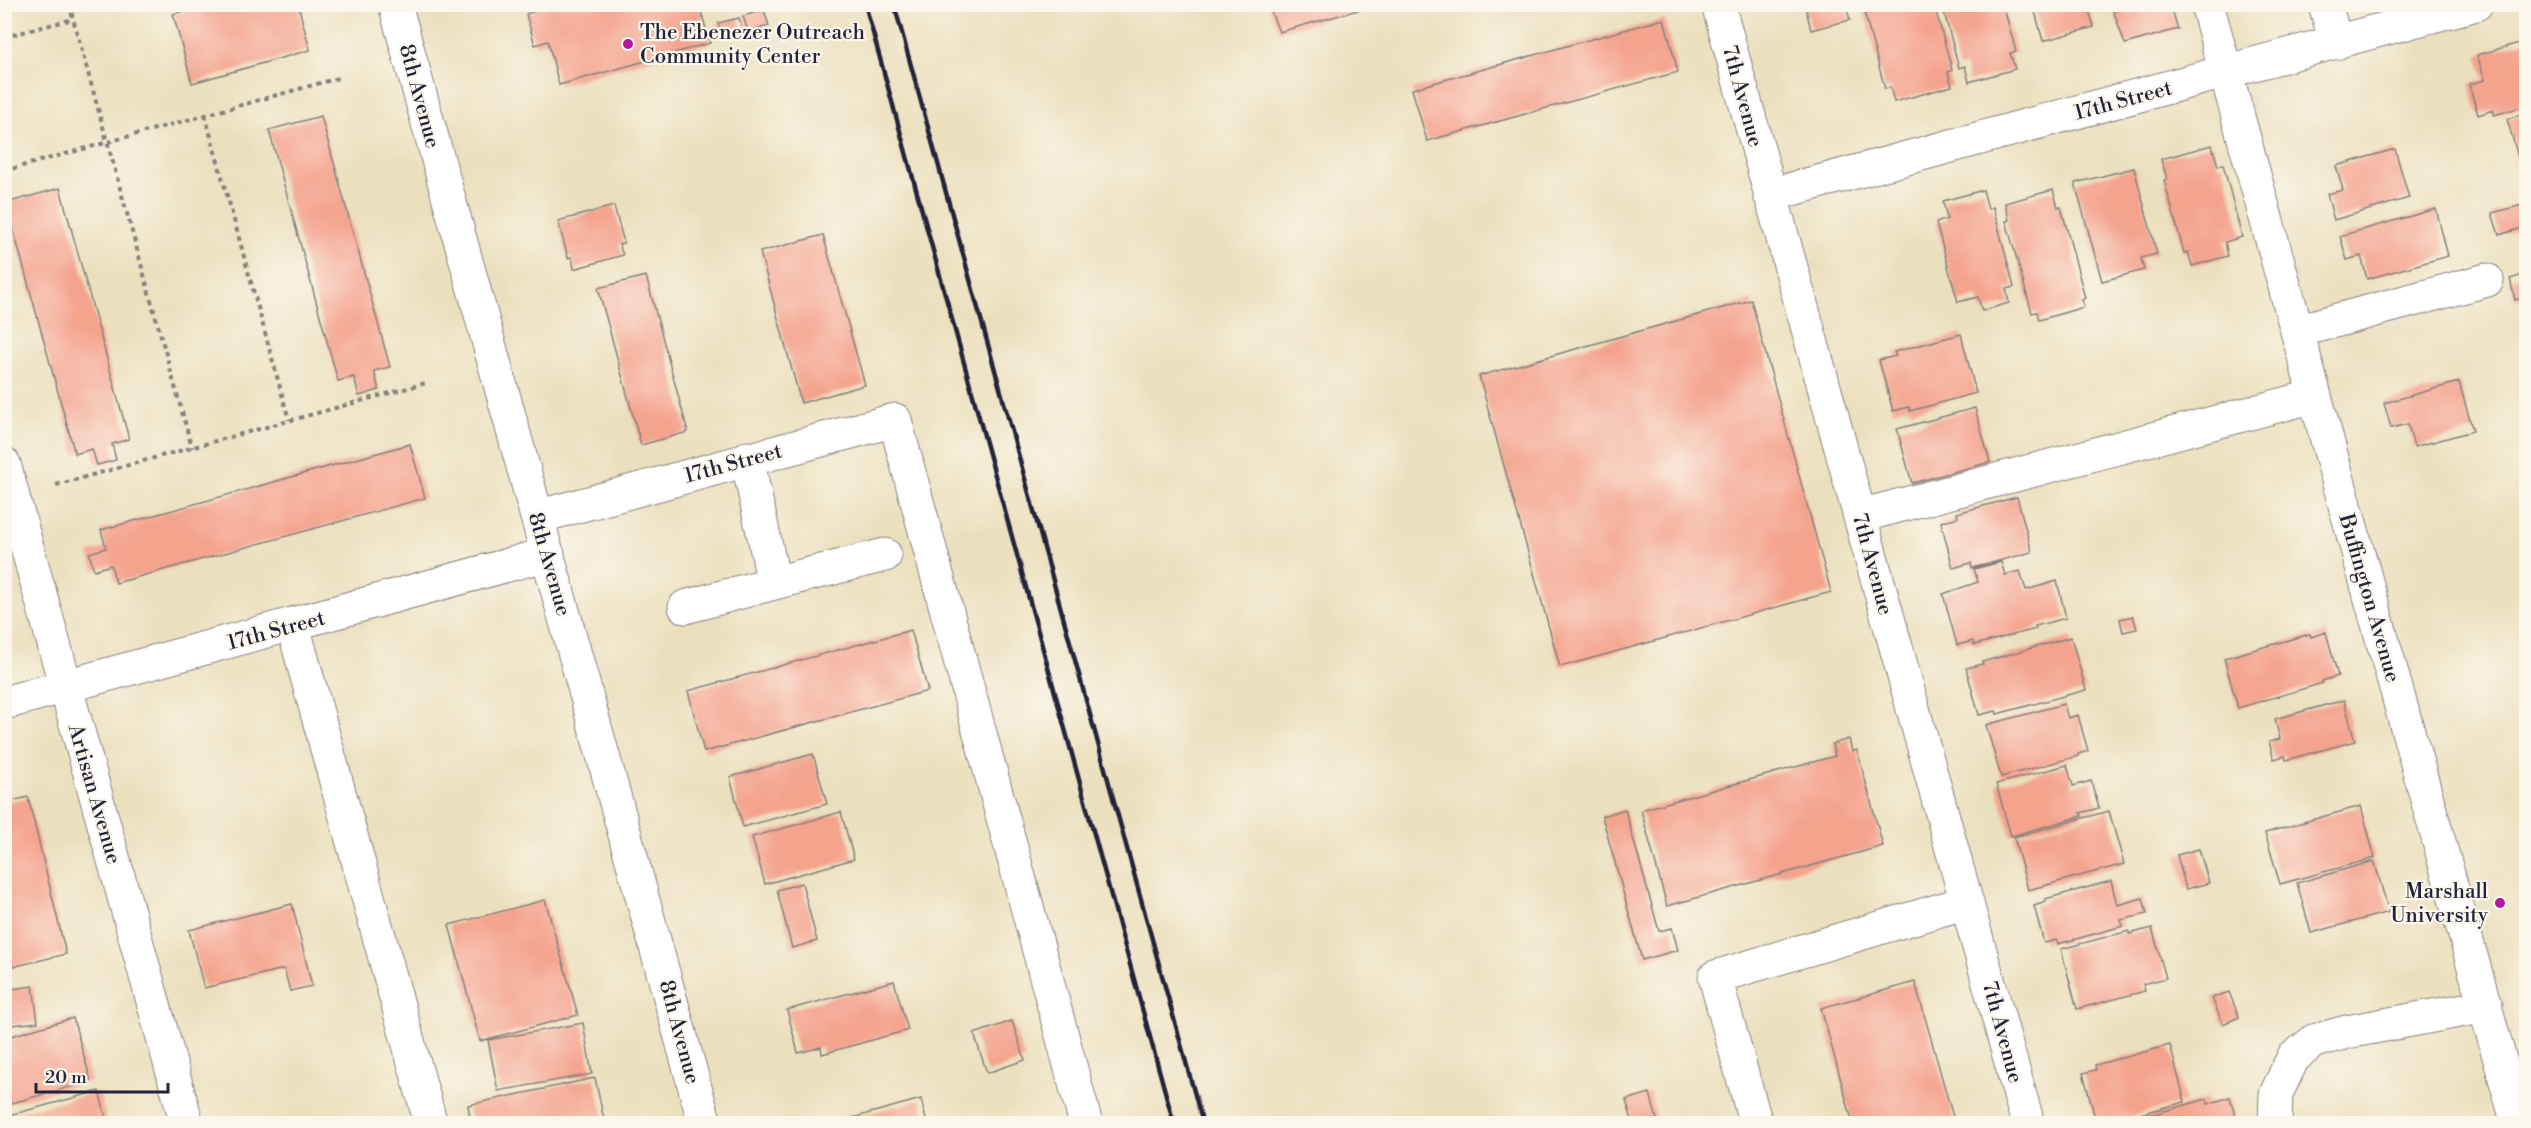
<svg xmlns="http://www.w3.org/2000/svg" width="2531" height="1128" viewBox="0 0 2531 1128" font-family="'Libre Bodoni',serif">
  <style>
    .building { fill: #f4a38d }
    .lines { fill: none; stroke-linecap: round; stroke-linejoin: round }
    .minor-casing { stroke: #86817c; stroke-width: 35 }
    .major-casing { stroke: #86817c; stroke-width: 35 }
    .path { stroke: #86817c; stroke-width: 4; stroke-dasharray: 4.5 4.5; stroke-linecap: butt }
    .minor { stroke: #fff; stroke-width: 33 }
    .major { stroke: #fff; stroke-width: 33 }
    .rail { stroke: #22223b; stroke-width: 4.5 }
    .poi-dot { fill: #b5179e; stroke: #fbf7ec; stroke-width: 2 }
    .labels { text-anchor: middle; stroke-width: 4.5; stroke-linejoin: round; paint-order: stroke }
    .poi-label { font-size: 21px; fill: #22223b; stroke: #fbf7ec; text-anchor: start }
    .street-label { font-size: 21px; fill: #22223b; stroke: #fbf7ec }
  </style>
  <rect width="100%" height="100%" fill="#fbf7ec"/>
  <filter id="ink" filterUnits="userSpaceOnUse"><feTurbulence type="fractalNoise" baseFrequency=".0167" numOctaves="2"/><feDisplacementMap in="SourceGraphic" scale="12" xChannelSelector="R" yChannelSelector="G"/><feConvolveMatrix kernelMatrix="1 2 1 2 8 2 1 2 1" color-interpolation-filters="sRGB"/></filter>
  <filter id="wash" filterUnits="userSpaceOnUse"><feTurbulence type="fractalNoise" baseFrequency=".008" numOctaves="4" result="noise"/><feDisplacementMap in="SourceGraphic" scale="24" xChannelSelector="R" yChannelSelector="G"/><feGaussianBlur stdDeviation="1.35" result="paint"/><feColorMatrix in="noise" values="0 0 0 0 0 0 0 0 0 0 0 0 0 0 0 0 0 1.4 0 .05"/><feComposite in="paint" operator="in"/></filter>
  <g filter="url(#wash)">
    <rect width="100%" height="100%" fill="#ebe0be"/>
    <g id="blocks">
      <path class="building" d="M208,4H298L310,50L192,83L173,14Z
        M533,4H699L710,43L559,85L548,41L535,45L526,14L535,11Z
        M1268,4H1376V5L1279,32Z
        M1862,4H1934L1952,70L1948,72L1952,86L1894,102L1890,87L1885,89Z
        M1960,4H2003L2016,52L2010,53L2015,69L1969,82L1965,66L1959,68L1944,12L1961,7Z
        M2033,4H2087L2094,27L2043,41Z
        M2111,4H2179L2180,8L2172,10L2178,29L2125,44Z
        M1805,5H1846L1850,20L1811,30Z
        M764,10L769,26L748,31L743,16Z
        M739,18L743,32L722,37L718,23Z
        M1664,19L1678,72L1427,141L1412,89Z
        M2526,41V106L2494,115L2493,110L2478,115L2469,84L2485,80L2477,55Z
        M2526,113V166L2521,167L2507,119Z
        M321,116L390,367L374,371L379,390L359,396L354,377L338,381L269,130Z
        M2212,145L2218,166L2223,164L2242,237L2225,242L2228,256L2192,266L2188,252L2184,253L2164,180L2167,179L2161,159Z
        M2395,149L2409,198L2334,220L2327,194L2343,190L2336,166Z
        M2134,168L2157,254L2141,258L2144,270L2102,281L2075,183Z
        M60,188L129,439L112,444L116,460L97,465L92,449L75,454L6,203Z
        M1983,190L1988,209L1993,207L2014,287L2006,289L2009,303L1982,311L1978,297L1958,302L1936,223L1947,219L1943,201Z
        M2053,190L2058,207H2061L2085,298L2082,300L2084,307L2039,320L2037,312L2032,313L2006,221L2009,220L2005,203Z
        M2526,204V227L2499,235L2492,213Z
        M614,206L624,243L619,244L623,255L574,269L572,257L568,258L558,221Z
        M2436,209L2448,256L2367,279L2361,256L2347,260L2340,236Z
        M823,235L865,385L801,403L760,252Z
        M2526,274V297L2515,300L2510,279Z
        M646,276L688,432L641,445L598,288Z
        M1751,300L1831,592L1560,667L1479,376Z
        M1961,334L1976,393L1910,411L1909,407L1893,411L1879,360L1896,356L1894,352Z
        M2459,382L2473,431L2414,447L2408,424L2391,428L2384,403Z
        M1975,408L1990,462L1912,483L1897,429Z
        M410,444L425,498L116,583L111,565L94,570L89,553L106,548L101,530Z
        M2017,497L2032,552L1972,568L1971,563L1953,568L1941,522L1958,517L1957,513Z
        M2001,562L2005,575L2020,571L2026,590L2057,581L2066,618L2035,626L2036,629L1974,645L1973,641L1957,645L1943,594L1978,582L1974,569Z
        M2133,616L2137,629L2123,632L2120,619Z
        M911,630L928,691L704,752L688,691Z
        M2326,632L2338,676L2322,681L2323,683L2238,708L2224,658L2310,634L2311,637Z
        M2071,637L2086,690L1997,714L1996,711L1979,715L1966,668L1983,664L1982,662Z
        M2344,700L2355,741L2286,760L2285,756L2274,759L2269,742L2280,739L2275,719Z
        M2064,704L2068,718L2078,715L2088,751L2078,754V756L2001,777L1986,725Z
        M1849,739L1852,751L1857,750L1883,846L1667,906L1641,810L1835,756L1832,744Z
        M813,754L827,804L743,827L730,777Z
        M2067,765L2073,786L2091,781L2099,808L2080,813L2082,816L2011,836L1996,784Z
        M28,797L66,954L4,969V803Z
        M2361,806L2375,858L2280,884L2265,833Z
        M1625,809L1659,931L1672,928L1678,950L1642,960L1602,816Z
        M2109,811L2124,864L2028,890L2014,837Z
        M841,812L854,859L765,884L752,837Z
        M2199,849L2209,883L2186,889L2177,855Z
        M2374,861L2389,912L2311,933L2297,883Z
        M2111,881L2117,905L2143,898L2147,914L2121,920L2123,926L2058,944L2057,940L2044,943L2034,906L2046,902L2045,899Z
        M802,883L817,941L792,948L777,890Z
        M545,900L578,1015L480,1041L449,925Z
        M292,904L312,986L290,991L284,969L204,988L189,930Z
        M2152,928L2166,978L2143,984L2145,991L2077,1009L2061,949L2129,931V934Z
        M894,981L908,1030L822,1054L821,1047L798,1053L787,1010Z
        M1915,982L1955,1124H1853L1821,1008Z
        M33,986L38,1022L4,1026V990Z
        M2229,992L2239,1017L2223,1024L2212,998Z
        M73,1018L91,1081L5,1105L4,1038Z
        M1012,1021L1025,1060L987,1073L974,1034Z
        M583,1023L592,1074L498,1091L488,1040Z
        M2170,1045L2185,1102L2110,1122L2108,1118L2096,1121L2083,1073L2096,1070L2095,1065Z
        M595,1078L605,1124H471L468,1105Z
        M99,1091L107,1121L97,1124H12L10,1115Z
        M1650,1093L1658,1124H1633L1626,1100Z
        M2230,1097L2237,1124H2140L2139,1118L2207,1099L2208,1104Z
        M921,1099L927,1124H834V1123Z"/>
    </g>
  </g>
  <g filter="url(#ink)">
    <use href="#blocks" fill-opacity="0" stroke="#86817c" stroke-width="1.5"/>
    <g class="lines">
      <g class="minor-casing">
        <path id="minor" d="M1718,4L2028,1124
          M2207,4L2364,574L2518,1124
          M2325,4L2336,43
          M1770,195L2476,4
          M2297,331L2487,280
          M747,458L774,583L885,555
          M4,464L187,1124
          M1860,516L2315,396
          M537,517L895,420L1086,1124
          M685,607L774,583
          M293,626L431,1124
          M4,703L548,554
          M1756,1124L1715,977L1967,902
          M2275,1124L2276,1094L2293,1058L2314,1041L2347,1032L2486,1006"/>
      </g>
      <g class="major-casing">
        <path id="major" d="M395,4L705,1124"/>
      </g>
      <path class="path" d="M69,4L192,448
        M4,37L73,19
        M205,115L289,420
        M4,171L342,77
        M56,485L426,383"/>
      <use href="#minor" class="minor"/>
      <use href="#major" class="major"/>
      <path class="rail" d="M865,4L1174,1124
        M894,4L1203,1124"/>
    </g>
  </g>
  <g class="poi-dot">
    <circle cx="628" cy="44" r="6"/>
    <circle cx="2500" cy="903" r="6"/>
  </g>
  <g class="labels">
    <g class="poi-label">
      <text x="640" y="39">The Ebenezer Outreach<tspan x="640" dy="24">Community Center</tspan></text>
      <text x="2488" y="898" text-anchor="end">Marshall<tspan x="2488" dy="24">University</tspan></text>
    </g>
    <g class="street-label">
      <text transform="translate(420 96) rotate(75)" y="7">8th Avenue</text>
      <text transform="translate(1743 96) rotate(75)" y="7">7th Avenue</text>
      <text transform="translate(2123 100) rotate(-15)" y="7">17th Street</text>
      <text transform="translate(733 463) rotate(-15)" y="7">17th Street</text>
      <text transform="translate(550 564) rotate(74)" y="7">8th Avenue</text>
      <text transform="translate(1873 564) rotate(75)" y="7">7th Avenue</text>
      <text transform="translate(2370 598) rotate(74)" y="7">Buffington Avenue</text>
      <text transform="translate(276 630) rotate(-15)" y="7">17th Street</text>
      <text transform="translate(95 794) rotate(74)" y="7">Artisan Avenue</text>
      <text transform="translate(680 1032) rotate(75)" y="7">8th Avenue</text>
      <text transform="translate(2003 1032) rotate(75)" y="7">7th Avenue</text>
    </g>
  </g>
  <rect width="2531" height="1128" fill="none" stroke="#fbf7ec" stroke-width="24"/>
  <path d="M36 1083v9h132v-9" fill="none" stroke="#22223b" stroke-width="3"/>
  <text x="45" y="1083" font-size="18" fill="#22223b" stroke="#fbf7ec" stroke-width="4.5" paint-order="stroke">20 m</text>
</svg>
